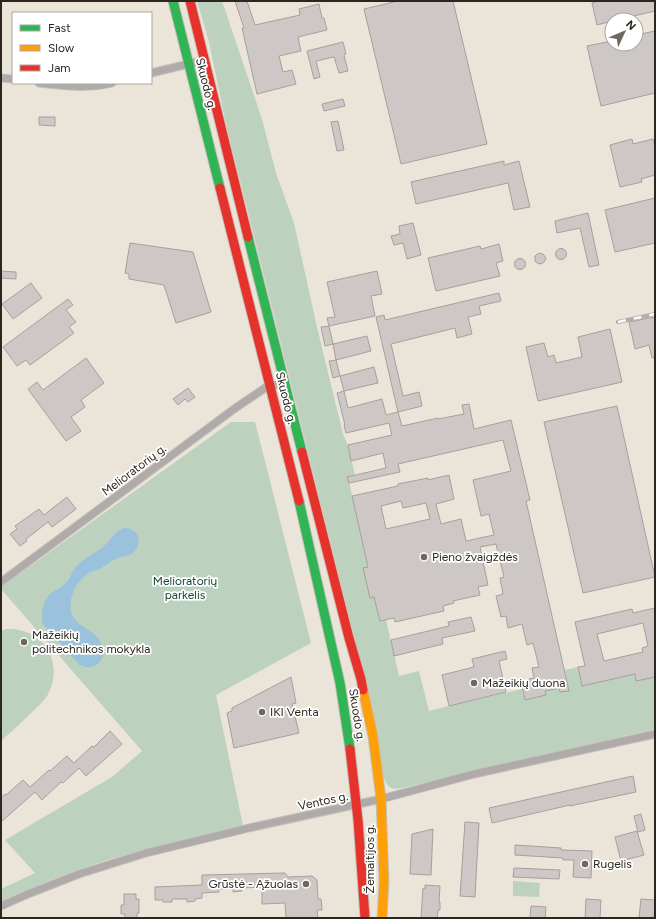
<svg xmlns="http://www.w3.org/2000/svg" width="656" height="919" viewBox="0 0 656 919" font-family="Figtree,sans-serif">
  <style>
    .green { fill: #bdd1bf }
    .water { fill: #9ac2dd }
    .building { fill: #cdc7c6; stroke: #a5a09e; fill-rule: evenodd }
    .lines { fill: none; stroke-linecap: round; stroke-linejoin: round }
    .street-casing { stroke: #c7c1b8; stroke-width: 9 }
    .fast-casing { stroke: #c7c1b8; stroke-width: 11 }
    .slow-casing { stroke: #c7c1b8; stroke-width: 11 }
    .jam-casing { stroke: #c7c1b8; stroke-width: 11 }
    .street { stroke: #afabab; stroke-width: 7 }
    .fast { stroke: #30b455; stroke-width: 9 }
    .slow { stroke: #ff9f0a; stroke-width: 9 }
    .jam { stroke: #e5322d; stroke-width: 9 }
    .rail-casing { stroke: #b0aca8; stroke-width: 4 }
    .rail { stroke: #fff; stroke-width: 2.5; stroke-dasharray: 8; stroke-linecap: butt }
    .poi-dot { fill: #6e685f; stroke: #fff; stroke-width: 1.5 }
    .labels { text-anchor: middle; stroke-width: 3.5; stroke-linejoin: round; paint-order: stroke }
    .street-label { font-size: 12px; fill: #2b261e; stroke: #fff }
    .poi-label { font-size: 12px; fill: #2b261e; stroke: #fff; text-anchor: start }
    .park-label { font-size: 12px; fill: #0f4831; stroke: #fff }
  </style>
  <rect width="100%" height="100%" fill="#ebe4d8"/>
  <path class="green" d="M197,1H222L262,119L276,173L294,223L317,327L343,434L348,445L355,475L348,477L368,567L370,598L374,597L380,621L386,620L399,676L419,671L429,711L449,706L522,689L525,700L546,695L545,691L559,688L560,692L569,691L565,670L578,667L582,686L635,674L636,681L655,677V729L402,788C391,790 388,788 384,778L366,684L226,124L209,42Z
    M231,422H255L311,643L216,695L243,826C196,836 150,847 104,861C69,872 35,886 1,901V889L35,873L5,840L112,777L142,751L1,589V587Z
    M6,629C20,628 34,633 44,644C56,659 57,680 47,696C43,702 37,707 32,712C22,722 11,732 1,741V631Z
    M513,881L540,883L539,897L513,896Z"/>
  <path class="water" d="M124,528C126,528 128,528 130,529C141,532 141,547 133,553C128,557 121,556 116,559C109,562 104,567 97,570C95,571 91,571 89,573C84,576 77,583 75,588C71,596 69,606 72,615C79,630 101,630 103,650C103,653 103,655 102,658C100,663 96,666 91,667C86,668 80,666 77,662C67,653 61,642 51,633C49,630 45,627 43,624C41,616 42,607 46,600C52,589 58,591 66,583C71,579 71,572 75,568C84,557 97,553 106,544C113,537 114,532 124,528Z"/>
  <path class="building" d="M235,1H247L255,25L300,15L299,9L319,4L322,18H324L327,30L298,37L301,51L279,56L283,72L292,70L296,84L257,94L242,28H244Z
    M398,1H453L487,144L401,164L364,9Z
    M599,1H655V11L617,20H612V21L597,25L592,3Z
    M655,31V93L601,106L587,46L612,41V44H636V35Z
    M343,42L346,54L344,55L348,71L339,73L334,57L316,61L320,77L314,79L307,51Z
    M343,99L345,106L324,111L322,104Z
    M39,117H55V126L39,125Z
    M338,121L344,150L337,151L331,122Z
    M632,139L633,144L653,139L655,146V175L641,179L642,182L620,187L610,145Z
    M504,161V165L519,161L530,207L514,210L508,183L416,204L411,182Z
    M655,198V243L615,252L605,210Z
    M588,213L599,265L589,267L580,228L557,233L555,221Z
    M413,223L421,255L407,259L403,243L394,245L391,236L400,234L399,226Z
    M130,243L193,252L211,312L176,323L164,285L129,279V274L125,273Z
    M499,244L503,261L496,263L500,276L436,291L428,258L480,246L481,249Z
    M555.5 254a5.5 5.5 0 1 1 11 0a5.5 5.5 0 1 1-11 0Z
    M539,253L543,254L546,258L544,262L541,264L537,263L535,261V256Z
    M514.5 264a5.5 5.5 0 1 1 11 0a5.5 5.5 0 1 1-11 0Z
    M1,271L16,272V279L1,278Z
    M377,271L382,294L371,296L375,316L329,326L327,318L335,317L327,282Z
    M31,283L42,298L13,319L2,304Z
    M499,293L501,301L479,306L481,314L468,317L472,334L457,338L455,328L391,344L403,396L419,392L422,406L398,412L376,317L384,315L385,320Z
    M68,299L73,305L66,310L76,322L69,327L74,333L30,365L26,360L17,366L3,347Z
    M655,317V358H652L649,345L635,349L629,322Z
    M329,326L333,344L325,346L321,327Z
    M610,329L622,382L538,401L526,347L544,343L548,357L554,355L556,363L582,357L578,337Z
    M367,336L371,351L336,360L333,344Z
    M86,358L104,383L81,400L85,407L71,417L81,431L66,441L28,389L37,382L43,390Z
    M336,360L340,376L333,378L329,361Z
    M374,367L378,383L344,391L340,376Z
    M188,388L195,397L188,402L185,399L178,405L173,399Z
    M344,391L348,408L382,399L386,415L398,412L402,426L438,418V419L464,414L462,405L469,404L474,429L511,420L530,500L526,501L569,691L560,692L559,688L545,691L546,695L525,700L522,687L530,685L529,679L534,678L532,668L539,667L533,643L527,645L522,624L508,628L506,616L501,617L496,596L503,594L500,578L504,577L496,544L480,547L488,585L478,587L480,595L453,601L454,603L443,606L444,611L395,622L394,618L380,621L374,597L370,598L363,568L368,567L352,496L398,486V484L428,478V480L449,475L454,499L436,504L441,524L461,519L466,541L494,535L489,514L481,516L473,480L511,471L503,440L398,464L400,472L349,483L347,477L386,468L383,453L351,461L348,445L392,435L389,423L346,433L344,425H345L337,393ZM401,501L403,508L426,503L430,519L386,529L381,506Z
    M617,406L655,577L583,593L544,422Z
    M67,497L76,509L52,527L48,522L26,539L27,541L20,546L10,534L17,529L15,526L39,509L44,515Z
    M655,608V677L636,681L635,674L582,686L578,667L585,666L575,622L632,609L633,613ZM643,623L648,646L642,648L643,652L604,661L597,634Z
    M471,617L475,631L442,638L443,644L394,656L391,640L449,626L448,622Z
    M505,651L507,659L499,661L506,692L449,706L442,675L474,667L472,659Z
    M291,677L296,703L292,704L299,733L234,748L227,713L232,711V708Z
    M110,731L122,744L86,776L79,768L63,783L61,782L42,800L35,792L1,822V798L5,794L6,795L23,780L30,787L49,770L50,771L67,756L74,763L92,746L94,747Z
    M633,776L636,792L570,806V805L492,823L489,808Z
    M641,814L645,830L638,832L634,816Z
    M465,822L479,823L475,897L460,896Z
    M433,829L431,875L410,874L412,834Z
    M637,831L644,855L621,861L615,837Z
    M515,845L561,848V850L592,851L591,878L573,877L574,860H563V858L515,855Z
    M514,868L560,870L559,879L513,877Z
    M285,873L288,877L312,876L317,880L318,899H321L322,910H317L318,918H286L285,903L262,904V887L242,888V891L233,892V889H219V892L202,893V898L195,899V901L187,902V899H172V902H163V900H155V887L202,885V875Z
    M425,885L440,886L439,902H440V910H438L437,918H421L423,888L425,889Z
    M124,894H136V899H139V913H137V918H125V914H121V905H124Z
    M586,899L601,900L600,918H585Z
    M641,899L655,900L654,918H639Z
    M531,906L546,907L545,918H530Z"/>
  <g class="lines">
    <g class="street-casing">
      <path id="street" d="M151,73L205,60
        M1,78L13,79
        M39,83C63,86 88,89 112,83
        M1,582L234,409L265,388L284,383
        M1,906L28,894L79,874L146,853L253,827L381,799L474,774L655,734"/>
    </g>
    <g class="fast-casing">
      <path id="fast" d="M173,1L220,188
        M248,237L302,452
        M299,501L340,683L350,749"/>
    </g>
    <g class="slow-casing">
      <path id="slow" d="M363,690L373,736L381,799L384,882L382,918"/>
    </g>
    <g class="jam-casing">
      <path id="jam" d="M190,1L248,237
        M220,188L299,501
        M302,452L349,638L361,679L363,690
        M350,749L358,820L365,918"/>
    </g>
    <use href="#street" class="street"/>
    <use href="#fast" class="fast"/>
    <use href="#slow" class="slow"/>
    <use href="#jam" class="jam"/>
    <g class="rail-casing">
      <path id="rail" d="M618,322L655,314"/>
    </g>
    <use href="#rail" class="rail"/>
  </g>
  <g class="poi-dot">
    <circle cx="424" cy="557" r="4"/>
    <circle cx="24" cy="642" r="4"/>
    <circle cx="474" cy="683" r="4"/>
    <circle cx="262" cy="712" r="4"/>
    <circle cx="585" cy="864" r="4"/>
    <circle cx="306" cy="884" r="4"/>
  </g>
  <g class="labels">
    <g class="street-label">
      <text transform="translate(206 84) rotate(76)" y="4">Skuodo g.</text>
      <text transform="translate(286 398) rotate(76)" y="4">Skuodo g.</text>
      <text transform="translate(134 470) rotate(-37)" y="4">Melioratorių g.</text>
      <text transform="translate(357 715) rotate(81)" y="4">Skuodo g.</text>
      <text transform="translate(323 801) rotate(-12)" y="4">Ventos g.</text>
      <text transform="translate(370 859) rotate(-90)" y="4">Žemaitijos g.</text>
    </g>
    <g class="poi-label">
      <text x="432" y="561">Pieno žvaigždės</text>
      <text x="32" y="639">Mažeikių<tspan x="32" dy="14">politechnikos mokykla</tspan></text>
      <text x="482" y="687">Mažeikių duona</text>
      <text x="270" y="716">IKI Venta</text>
      <text x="593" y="868">Rugelis</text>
      <text x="298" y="888" text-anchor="end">Grūstė - Ąžuolas</text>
    </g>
    <g class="park-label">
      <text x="185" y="585">Melioratorių<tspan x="185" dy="14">parkelis</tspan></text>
    </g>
  </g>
  <rect width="656" height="919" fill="none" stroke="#2b261e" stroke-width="4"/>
  <rect x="12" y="12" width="140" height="72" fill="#ffffff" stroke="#aaa8a5"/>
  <rect x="20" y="25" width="20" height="6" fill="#30b455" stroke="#aaa8a5"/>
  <text x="48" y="32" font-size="12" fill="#2b261e">Fast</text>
  <rect x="20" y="45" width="20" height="6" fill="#ff9f0a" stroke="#aaa8a5"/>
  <text x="48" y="52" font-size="12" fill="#2b261e">Slow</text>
  <rect x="20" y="65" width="20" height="6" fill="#e5322d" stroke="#aaa8a5"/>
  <text x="48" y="72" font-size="12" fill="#2b261e">Jam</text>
  <g transform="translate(624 32) rotate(46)"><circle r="19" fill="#ffffff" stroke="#aaa8a5"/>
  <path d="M0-3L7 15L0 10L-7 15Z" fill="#6e685f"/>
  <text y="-6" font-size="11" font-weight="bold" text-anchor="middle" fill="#2b261e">N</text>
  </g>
</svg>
